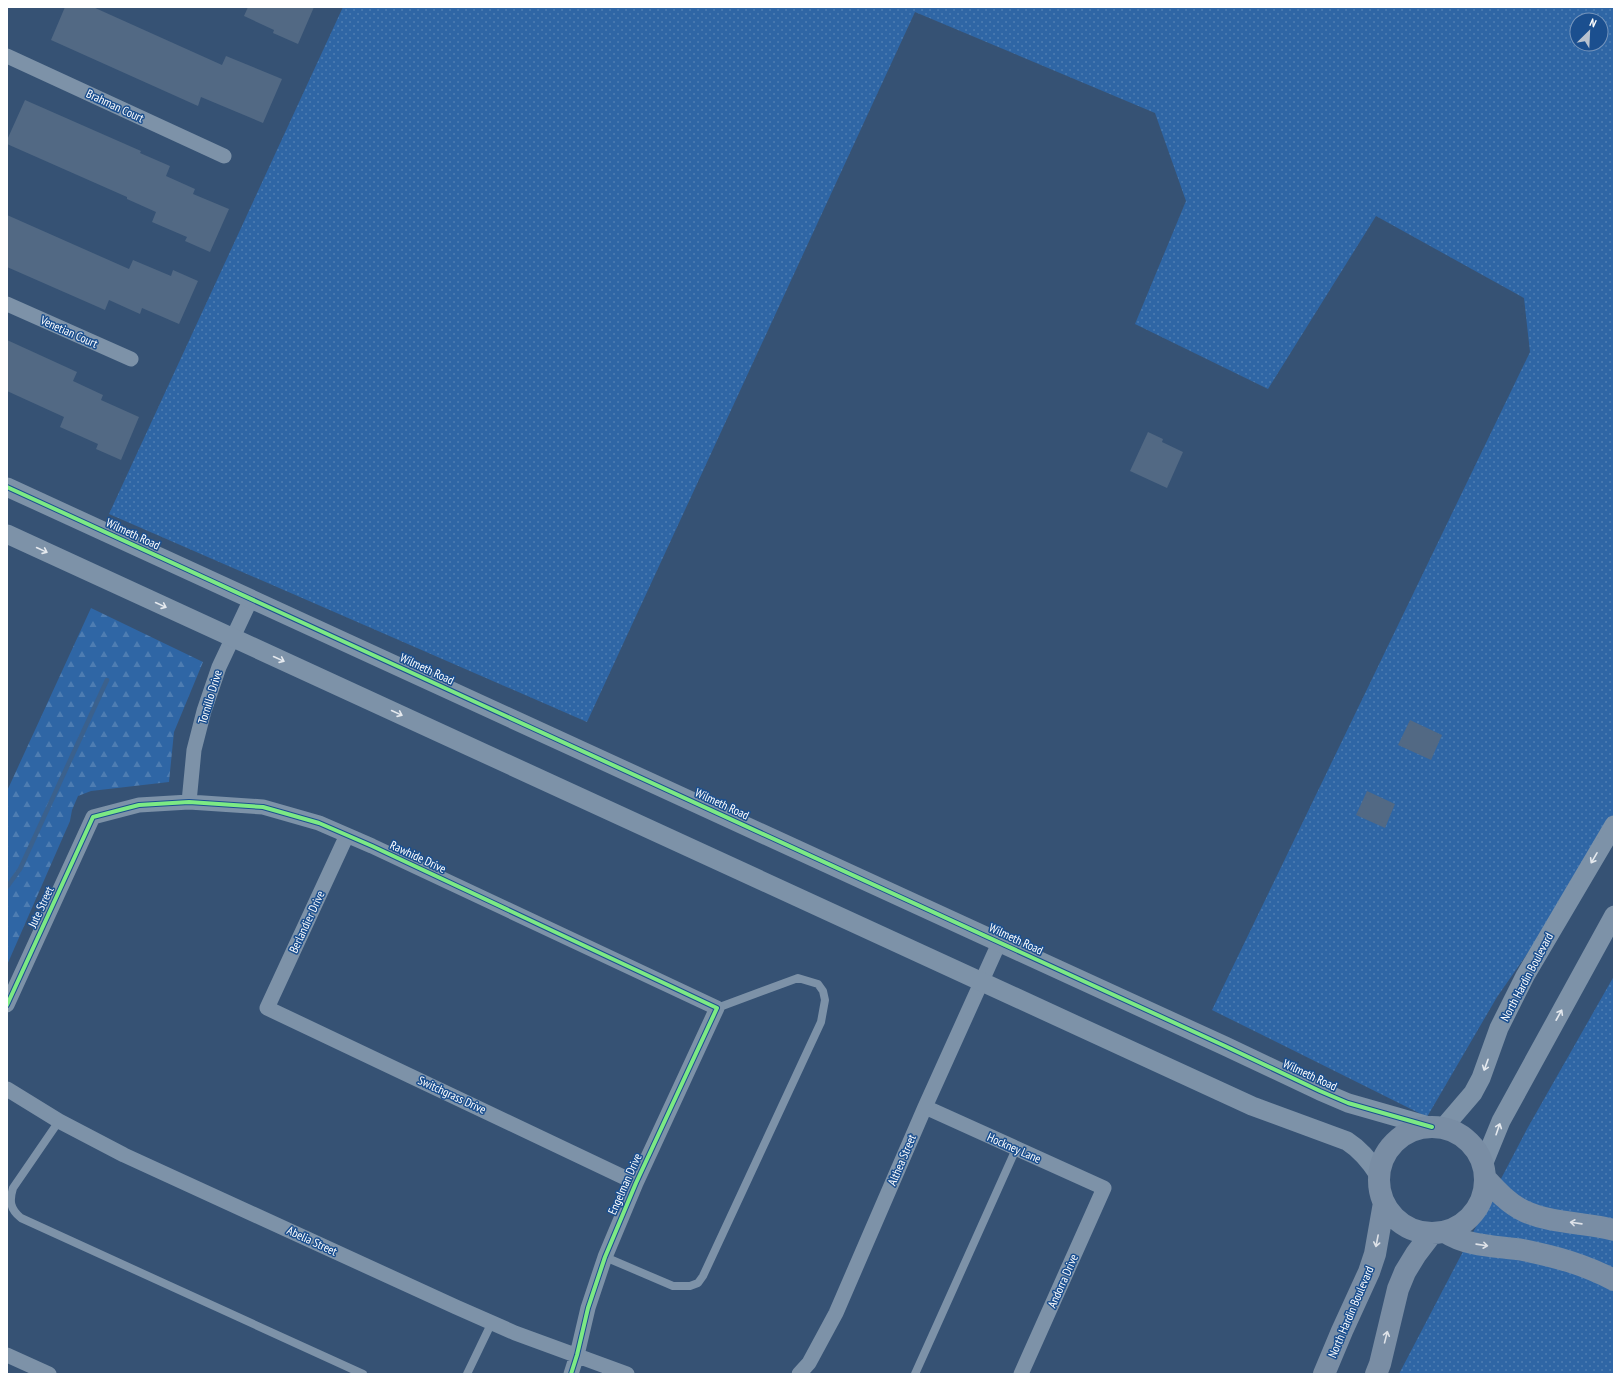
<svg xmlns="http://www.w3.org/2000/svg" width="1621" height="1381" viewBox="0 0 1621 1381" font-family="'PT Sans Narrow',sans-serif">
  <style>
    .grass { fill: url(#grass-dots); fill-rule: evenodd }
    .forest { fill: url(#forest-firs) }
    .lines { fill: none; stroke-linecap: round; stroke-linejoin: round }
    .stream { stroke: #3b618d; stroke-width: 4.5 }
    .building { fill: #526984 }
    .service { stroke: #7d92a8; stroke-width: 8 }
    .minor { stroke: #7d92a8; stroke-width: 15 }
    .tertiary { stroke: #7d92a8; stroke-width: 19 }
    .secondary { stroke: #798da4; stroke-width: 22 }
    .cycleway-casing { stroke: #1b4f8f; stroke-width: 6 }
    .cycleway { stroke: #7ce984; stroke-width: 4 }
    .oneway { stroke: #e5e9ee }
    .oneway2 { stroke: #dee2e8 }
    .labels { text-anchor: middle; stroke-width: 3; stroke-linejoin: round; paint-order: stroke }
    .street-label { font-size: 12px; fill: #fff; stroke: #1b4f8f }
  </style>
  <defs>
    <pattern id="grass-dots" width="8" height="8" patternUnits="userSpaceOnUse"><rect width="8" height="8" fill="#2f66a5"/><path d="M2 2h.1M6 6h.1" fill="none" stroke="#4e7db2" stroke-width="1.8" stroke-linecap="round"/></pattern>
    <pattern id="forest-firs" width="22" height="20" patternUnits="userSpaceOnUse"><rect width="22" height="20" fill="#2f66a5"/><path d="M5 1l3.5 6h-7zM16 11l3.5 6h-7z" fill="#4e7db2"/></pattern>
  </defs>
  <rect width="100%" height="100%" fill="#365274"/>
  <path class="grass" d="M343,7H1614V827L1603,845L1497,997L1427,1117L1212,1010L1530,352L1524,298L1376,216L1268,389L1135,324L1186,201L1155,113L915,12L587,722L109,514ZM1577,20H1601V44H1577Z
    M1614,976V1374H1399L1527,1129Z"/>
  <path class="forest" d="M91,608L203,662L174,732L169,782L91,791L78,796L72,810L70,821L7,965V791Z"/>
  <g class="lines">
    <path class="stream" d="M7,887L20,869L107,680"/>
  </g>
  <path class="building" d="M65,7H93L222,65L226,56L282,79L263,123L201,97L198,106L51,40Z
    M248,7H314L298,44L273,33L274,30L244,16Z
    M25,100L141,151L140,153L170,166L166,176L195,189L193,194L229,209L210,252L185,241L187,237L152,222L156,212L127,199V197L7,144V140Z
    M7,215L129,269L133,260L171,276L173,270L198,281L179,324L142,308L140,314L109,300L105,310L7,267Z
    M7,340L77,372L73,381L103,395L101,400L139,417L121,460L96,449L98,444L60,427L64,417L7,391Z
    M1148,432L1163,439L1162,442L1183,452L1167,488L1130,471Z
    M1410,720L1442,735L1431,760L1398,745Z
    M1367,791L1395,804L1385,828L1356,815Z"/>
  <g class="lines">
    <path class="service" d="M59,1121L13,1188C9,1201 10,1209 21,1218L363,1374
      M605,1257L673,1286H690L698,1283L703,1276L821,1022L825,1000L823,991L818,984L798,978L717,1008
      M467,1374L492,1322
      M915,1374L1016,1149"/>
    <path class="minor" d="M7,56L224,156
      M7,304L131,359
      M189,802L194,750L204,711L219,667L251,599
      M347,835L267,1008L636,1183
      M7,1005L93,817L139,805L189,802L263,807L319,823L372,846L717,1008L636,1183L605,1257L588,1308L577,1355L571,1374
      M7,1089L59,1121L124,1155L456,1307L515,1333L627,1374
      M925,1107L1104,1188L1021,1374
      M7,1355L49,1374
      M799,1374L809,1363L836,1313L925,1107L999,943"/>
    <path class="tertiary" d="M7,487L1225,1046L1320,1091L1348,1103L1432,1127
      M7,534L1252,1106L1347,1141C1361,1150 1370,1161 1379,1175
      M1443,1128L1473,1093L1481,1078L1499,1028L1525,976L1614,825
      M1483,1165L1501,1121L1614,915"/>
    <path class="secondary" d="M1379 1180a53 53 0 1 1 106 0a53 53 0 1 1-106 0Z
      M1486,1179C1497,1191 1509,1204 1524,1211C1552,1224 1585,1222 1614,1230
      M1445,1232C1468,1247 1497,1246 1523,1250C1557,1257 1583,1264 1614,1280
      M1324,1374L1342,1331L1369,1272L1375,1254L1384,1203
      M1376,1374L1380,1364L1398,1289L1405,1272L1416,1254L1432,1233"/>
    <g class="cycleway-casing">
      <path id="cycleway" d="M7,487L1225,1046L1320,1091L1348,1103L1432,1127
        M7,1005L93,817L139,805L189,802L263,807L319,823L372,846L717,1008L636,1183L605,1257L588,1308L577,1355L571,1374"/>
    </g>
    <use href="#cycleway" class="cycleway"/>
  </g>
  <defs><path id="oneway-shaft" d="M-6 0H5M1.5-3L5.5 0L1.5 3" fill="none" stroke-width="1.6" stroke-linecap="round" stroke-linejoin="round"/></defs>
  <g class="oneway">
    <use href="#oneway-shaft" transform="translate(42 550) rotate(25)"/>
    <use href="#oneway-shaft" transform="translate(161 605) rotate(25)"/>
    <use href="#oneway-shaft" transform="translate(279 659) rotate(25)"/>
    <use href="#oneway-shaft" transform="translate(397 713) rotate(25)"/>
    <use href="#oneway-shaft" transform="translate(1594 858) rotate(120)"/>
    <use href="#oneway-shaft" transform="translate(1559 1015) rotate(-61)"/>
    <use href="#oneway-shaft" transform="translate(1486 1065) rotate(110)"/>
    <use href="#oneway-shaft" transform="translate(1498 1129) rotate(-71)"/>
  </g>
  <g class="oneway2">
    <use href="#oneway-shaft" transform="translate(1576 1223) rotate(-172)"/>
    <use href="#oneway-shaft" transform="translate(1377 1241) rotate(101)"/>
    <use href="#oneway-shaft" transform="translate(1482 1245) rotate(8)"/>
    <use href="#oneway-shaft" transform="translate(1386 1337) rotate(-76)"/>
  </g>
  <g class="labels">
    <g class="street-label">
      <text transform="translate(115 106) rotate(25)" y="4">Brahman Court</text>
      <text transform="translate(69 332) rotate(24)" y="4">Venetian Court</text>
      <text transform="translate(133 534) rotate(25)" y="4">Wilmeth Road</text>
      <text transform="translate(427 669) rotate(25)" y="4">Wilmeth Road</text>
      <text transform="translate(210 697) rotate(-73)" y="4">Tornillo Drive</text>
      <text transform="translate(722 804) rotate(25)" y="4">Wilmeth Road</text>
      <text transform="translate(418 857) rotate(25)" y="4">Rawhide Drive</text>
      <text transform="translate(41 907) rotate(-65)" y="4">Jute Street</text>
      <text transform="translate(307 922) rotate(-65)" y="4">Berlandier Drive</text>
      <text transform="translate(1016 939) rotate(25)" y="4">Wilmeth Road</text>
      <text transform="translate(1527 977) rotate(-62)" y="4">North Hardin Boulevard</text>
      <text transform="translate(1310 1075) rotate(25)" y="4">Wilmeth Road</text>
      <text transform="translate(452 1095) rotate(25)" y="4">Switchgrass Drive</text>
      <text transform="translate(1014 1148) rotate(24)" y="4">Hockney Lane</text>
      <text transform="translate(902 1160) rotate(-67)" y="4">Althea Street</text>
      <text transform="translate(625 1184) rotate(-66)" y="4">Engelman Drive</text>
      <text transform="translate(312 1241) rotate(25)" y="4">Abelia Street</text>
      <text transform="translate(1063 1281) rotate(-66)" y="4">Andorra Drive</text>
      <text transform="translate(1351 1312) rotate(-67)" y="4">North Hardin Boulevard</text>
    </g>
  </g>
  <rect width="1621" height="1381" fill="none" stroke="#ffffff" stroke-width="16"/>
  <g transform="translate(1589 32) rotate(24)"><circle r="19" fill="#1b4f8f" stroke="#7695bc"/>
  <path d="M0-3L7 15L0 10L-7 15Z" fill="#b9c2ce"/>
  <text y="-6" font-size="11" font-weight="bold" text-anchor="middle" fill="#ffffff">N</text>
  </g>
</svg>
